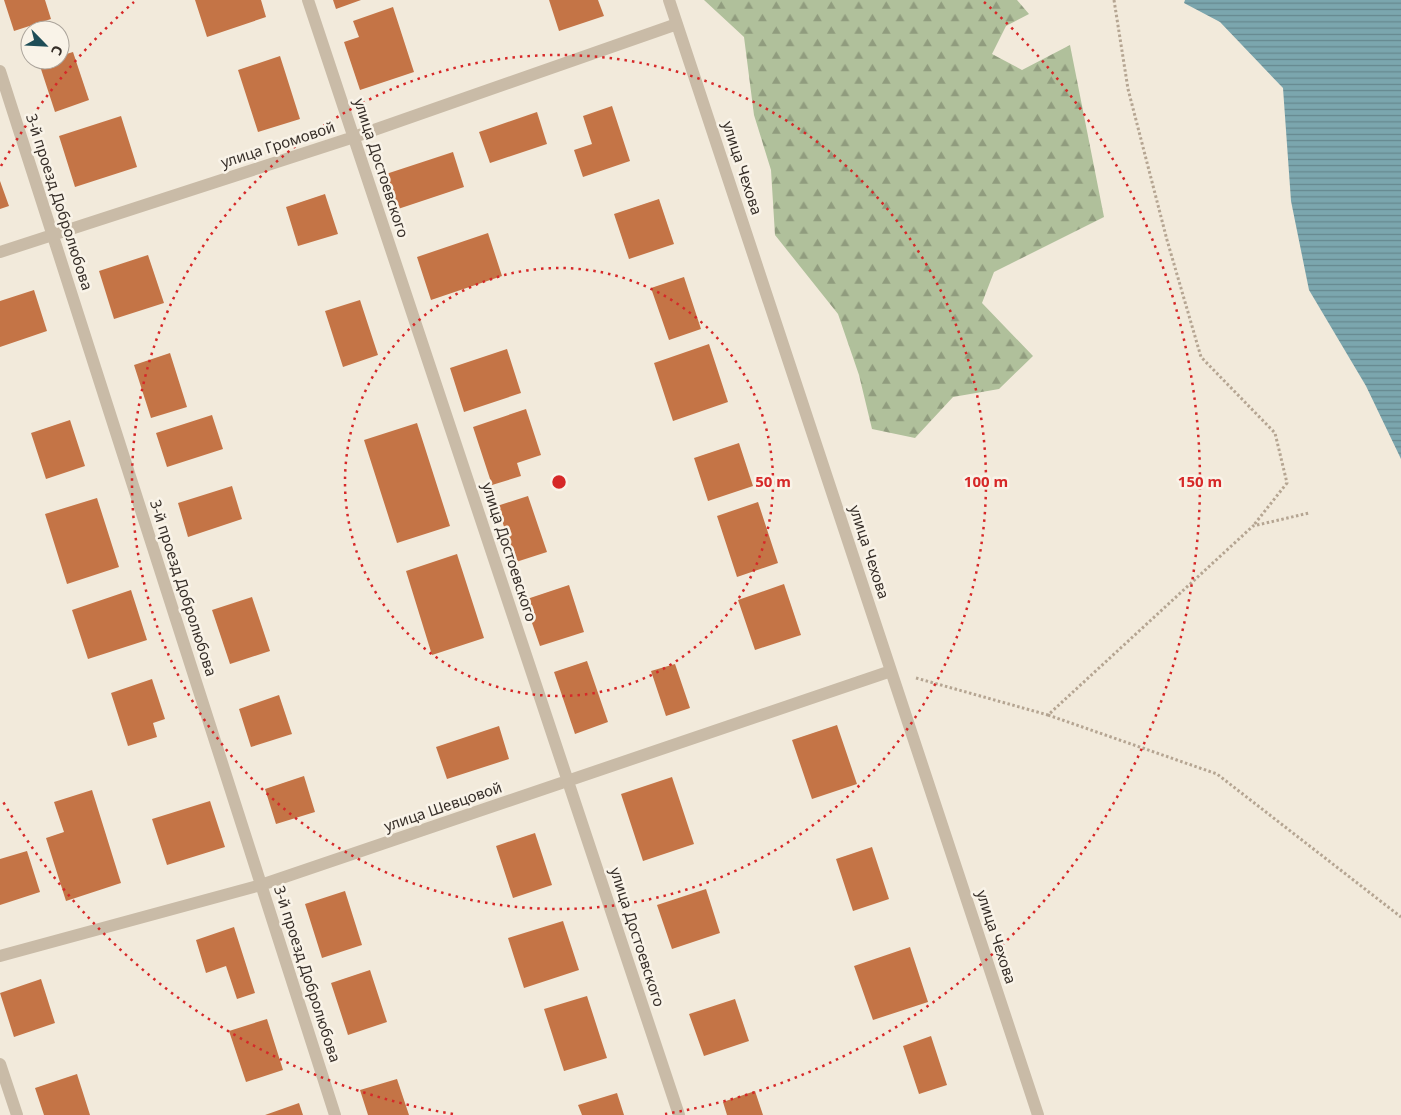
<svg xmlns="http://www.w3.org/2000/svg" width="1401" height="1115" viewBox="0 0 1401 1115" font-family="'Noto Sans',sans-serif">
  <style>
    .forest { fill: url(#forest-firs) }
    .water { fill: url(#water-rules) }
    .building { fill: #c47446 }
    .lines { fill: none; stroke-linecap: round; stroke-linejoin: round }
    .path { stroke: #b5a592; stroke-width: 3; stroke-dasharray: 2.5 2.5; stroke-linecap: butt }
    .street { stroke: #c9bba7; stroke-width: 12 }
    .ring { fill: none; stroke: #d62828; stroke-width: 2.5; stroke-dasharray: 2.5 5 }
    .labels { text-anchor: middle; stroke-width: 5; stroke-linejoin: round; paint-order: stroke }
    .street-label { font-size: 15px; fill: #362e28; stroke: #f9f3e8 }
    .centre { fill: #d62828; stroke: #f9f3e8; stroke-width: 2.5 }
    .ring-label { font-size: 15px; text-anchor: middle; font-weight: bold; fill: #d62828; stroke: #f9f3e8; stroke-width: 5; stroke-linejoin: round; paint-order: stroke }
  </style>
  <defs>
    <pattern id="forest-firs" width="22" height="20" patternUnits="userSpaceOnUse" patternTransform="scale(1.25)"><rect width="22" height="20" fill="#b0c09b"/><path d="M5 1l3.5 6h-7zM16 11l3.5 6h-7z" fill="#909c7e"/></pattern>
    <pattern id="water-rules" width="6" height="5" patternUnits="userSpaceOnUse" patternTransform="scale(1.25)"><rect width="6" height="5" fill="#7ba6ae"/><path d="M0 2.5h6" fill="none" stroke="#66888e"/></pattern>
  </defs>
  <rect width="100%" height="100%" fill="#f2eadb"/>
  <path class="forest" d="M704,0H1017L1029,14L1006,26L992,54L1022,70L1070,45L1104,217L994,272L982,303L1033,356L999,389L953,397L915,438L872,429L859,375L838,314L775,235L771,170L754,115L744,37Z"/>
  <path class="water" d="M1185,0H1401V459L1366,386L1309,290L1291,201L1283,88L1220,22L1184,3Z"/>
  <path class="building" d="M4,0H45L51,19L14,31Z
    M195,0H261L266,17L207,37Z
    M333,0H361L336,9Z
    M549,0H598L604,16L559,31Z
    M393,7L414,72L360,90L344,42L359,37L353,21Z
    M73,52L89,100L55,112L39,63L47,60H60V56Z
    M280,56L300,119L258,132L238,70Z
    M612,106L630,161L583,177L574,150L592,144L583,116Z
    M537,112L547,144L490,163L479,132Z
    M121,116L137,167L75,187L59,136Z
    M453,152L464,187L398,209L386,174Z
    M0,181L9,206L0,209Z
    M325,194L338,234L298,246L286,207Z
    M659,199L674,244L629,259L614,214Z
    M488,233L502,276L431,300L417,257Z
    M148,255L164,303L114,319L99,271Z
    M684,277L701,329L669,340L651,288Z
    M34,290L47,331L0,347V301Z
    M360,300L378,355L343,367L325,311Z
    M709,344L728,402L673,421L654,363Z
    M507,349L521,393L464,412L450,368Z
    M170,353L187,407L151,418L134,365Z
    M526,409L541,455L517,463L521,476L492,485L473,427Z
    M212,415L223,449L167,467L156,433Z
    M70,420L85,466L46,479L31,433Z
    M417,423L450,526L397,543L364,440Z
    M739,443L753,486L708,501L694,458Z
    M232,486L242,519L188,537L178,503Z
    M528,496L547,552L516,562L497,506Z
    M97,498L119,567L67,584L45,514Z
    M758,502L778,563L737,577L717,516Z
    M457,554L484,638L432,655L406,571Z
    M784,584L801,635L755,650L738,600Z
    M569,585L584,632L540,646L524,600Z
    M131,590L147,640L88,659L72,610Z
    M252,597L270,651L230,664L212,610Z
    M587,661L608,722L575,734L554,672Z
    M675,664L690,708L666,716L651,671Z
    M152,679L165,719L153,723L157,737L128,746L111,693Z
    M279,695L292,734L251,747L239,709Z
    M837,725L857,784L812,799L792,740Z
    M499,726L509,759L447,779L436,747Z
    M304,776L315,812L276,824L265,789Z
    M672,777L694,844L643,861L621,794Z
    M92,790L121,883L66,901L46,838L64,832L54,802Z
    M210,801L225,847L167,865L152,819Z
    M535,833L552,885L513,898L496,846Z
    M872,847L889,899L853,911L836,859Z
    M27,851L40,892L0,905V859Z
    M706,889L720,933L672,949L657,905Z
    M345,891L362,945L322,958L305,904Z
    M563,921L579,970L524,988L508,938Z
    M234,927L255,993L237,999L226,966L206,973L196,940Z
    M910,947L928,1002L873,1020L854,966Z
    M370,970L387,1022L348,1035L331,983Z
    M41,979L55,1023L14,1037L0,993Z
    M587,996L607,1058L564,1071L544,1009Z
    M735,999L749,1041L704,1056L689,1014Z
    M267,1019L283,1070L246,1082L229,1031Z
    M931,1036L947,1085L919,1094L903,1046Z
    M77,1074L90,1115H44L35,1088Z
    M397,1079L409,1115H368L360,1090Z
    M755,1091L763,1115H727L723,1102Z
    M617,1093L624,1115H582L578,1105Z
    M299,1103L303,1115H265Z"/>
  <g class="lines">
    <path class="path" d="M1114,0L1128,89L1167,240L1201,357L1275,433L1287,483L1253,526
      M916,678L1048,715L1253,526L1309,513
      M1048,715L1217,774L1401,917"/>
    <path class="street" d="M308,0L679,1115
      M669,0L1038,1115
      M0,71L335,1115
      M0,252L354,137L677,24
      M0,956L261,885L891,671
      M0,1064L17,1115"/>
  </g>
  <g class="ring">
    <circle cx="559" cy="482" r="214"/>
    <circle cx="559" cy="482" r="427"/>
    <path d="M453 1114A641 641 0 0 1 1 798M1 166A641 641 0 0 1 134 2M984 2A641 641 0 0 1 665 1114"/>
  </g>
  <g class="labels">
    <g class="street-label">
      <text transform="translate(278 145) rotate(-18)" y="5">улица Громовой</text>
      <text transform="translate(381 168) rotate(72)" y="5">улица Достоевского</text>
      <text transform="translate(742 168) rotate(72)" y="5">улица Чехова</text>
      <text transform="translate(59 202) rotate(72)" y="5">3-й проезд Добролюбова</text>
      <text transform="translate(509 552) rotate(72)" y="5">улица Достоевского</text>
      <text transform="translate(869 552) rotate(72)" y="5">улица Чехова</text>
      <text transform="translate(183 588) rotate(72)" y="5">3-й проезд Добролюбова</text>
      <text transform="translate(443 807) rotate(-19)" y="5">улица Шевцовой</text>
      <text transform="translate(637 937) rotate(72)" y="5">улица Достоевского</text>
      <text transform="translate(996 937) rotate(72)" y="5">улица Чехова</text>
      <text transform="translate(307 974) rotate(72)" y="5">3-й проезд Добролюбова</text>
    </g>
  </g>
  <circle cx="559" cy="482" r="8" class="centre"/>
  <g class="ring-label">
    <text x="773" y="487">50 m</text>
    <text x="986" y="487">100 m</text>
    <text x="1200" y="487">150 m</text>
  </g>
  <g transform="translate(45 45) rotate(114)"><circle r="24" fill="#f9f3e8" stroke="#aba49b"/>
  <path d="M0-4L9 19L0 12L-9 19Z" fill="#1e4d57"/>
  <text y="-8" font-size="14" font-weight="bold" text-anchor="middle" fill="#362e28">С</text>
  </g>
</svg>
